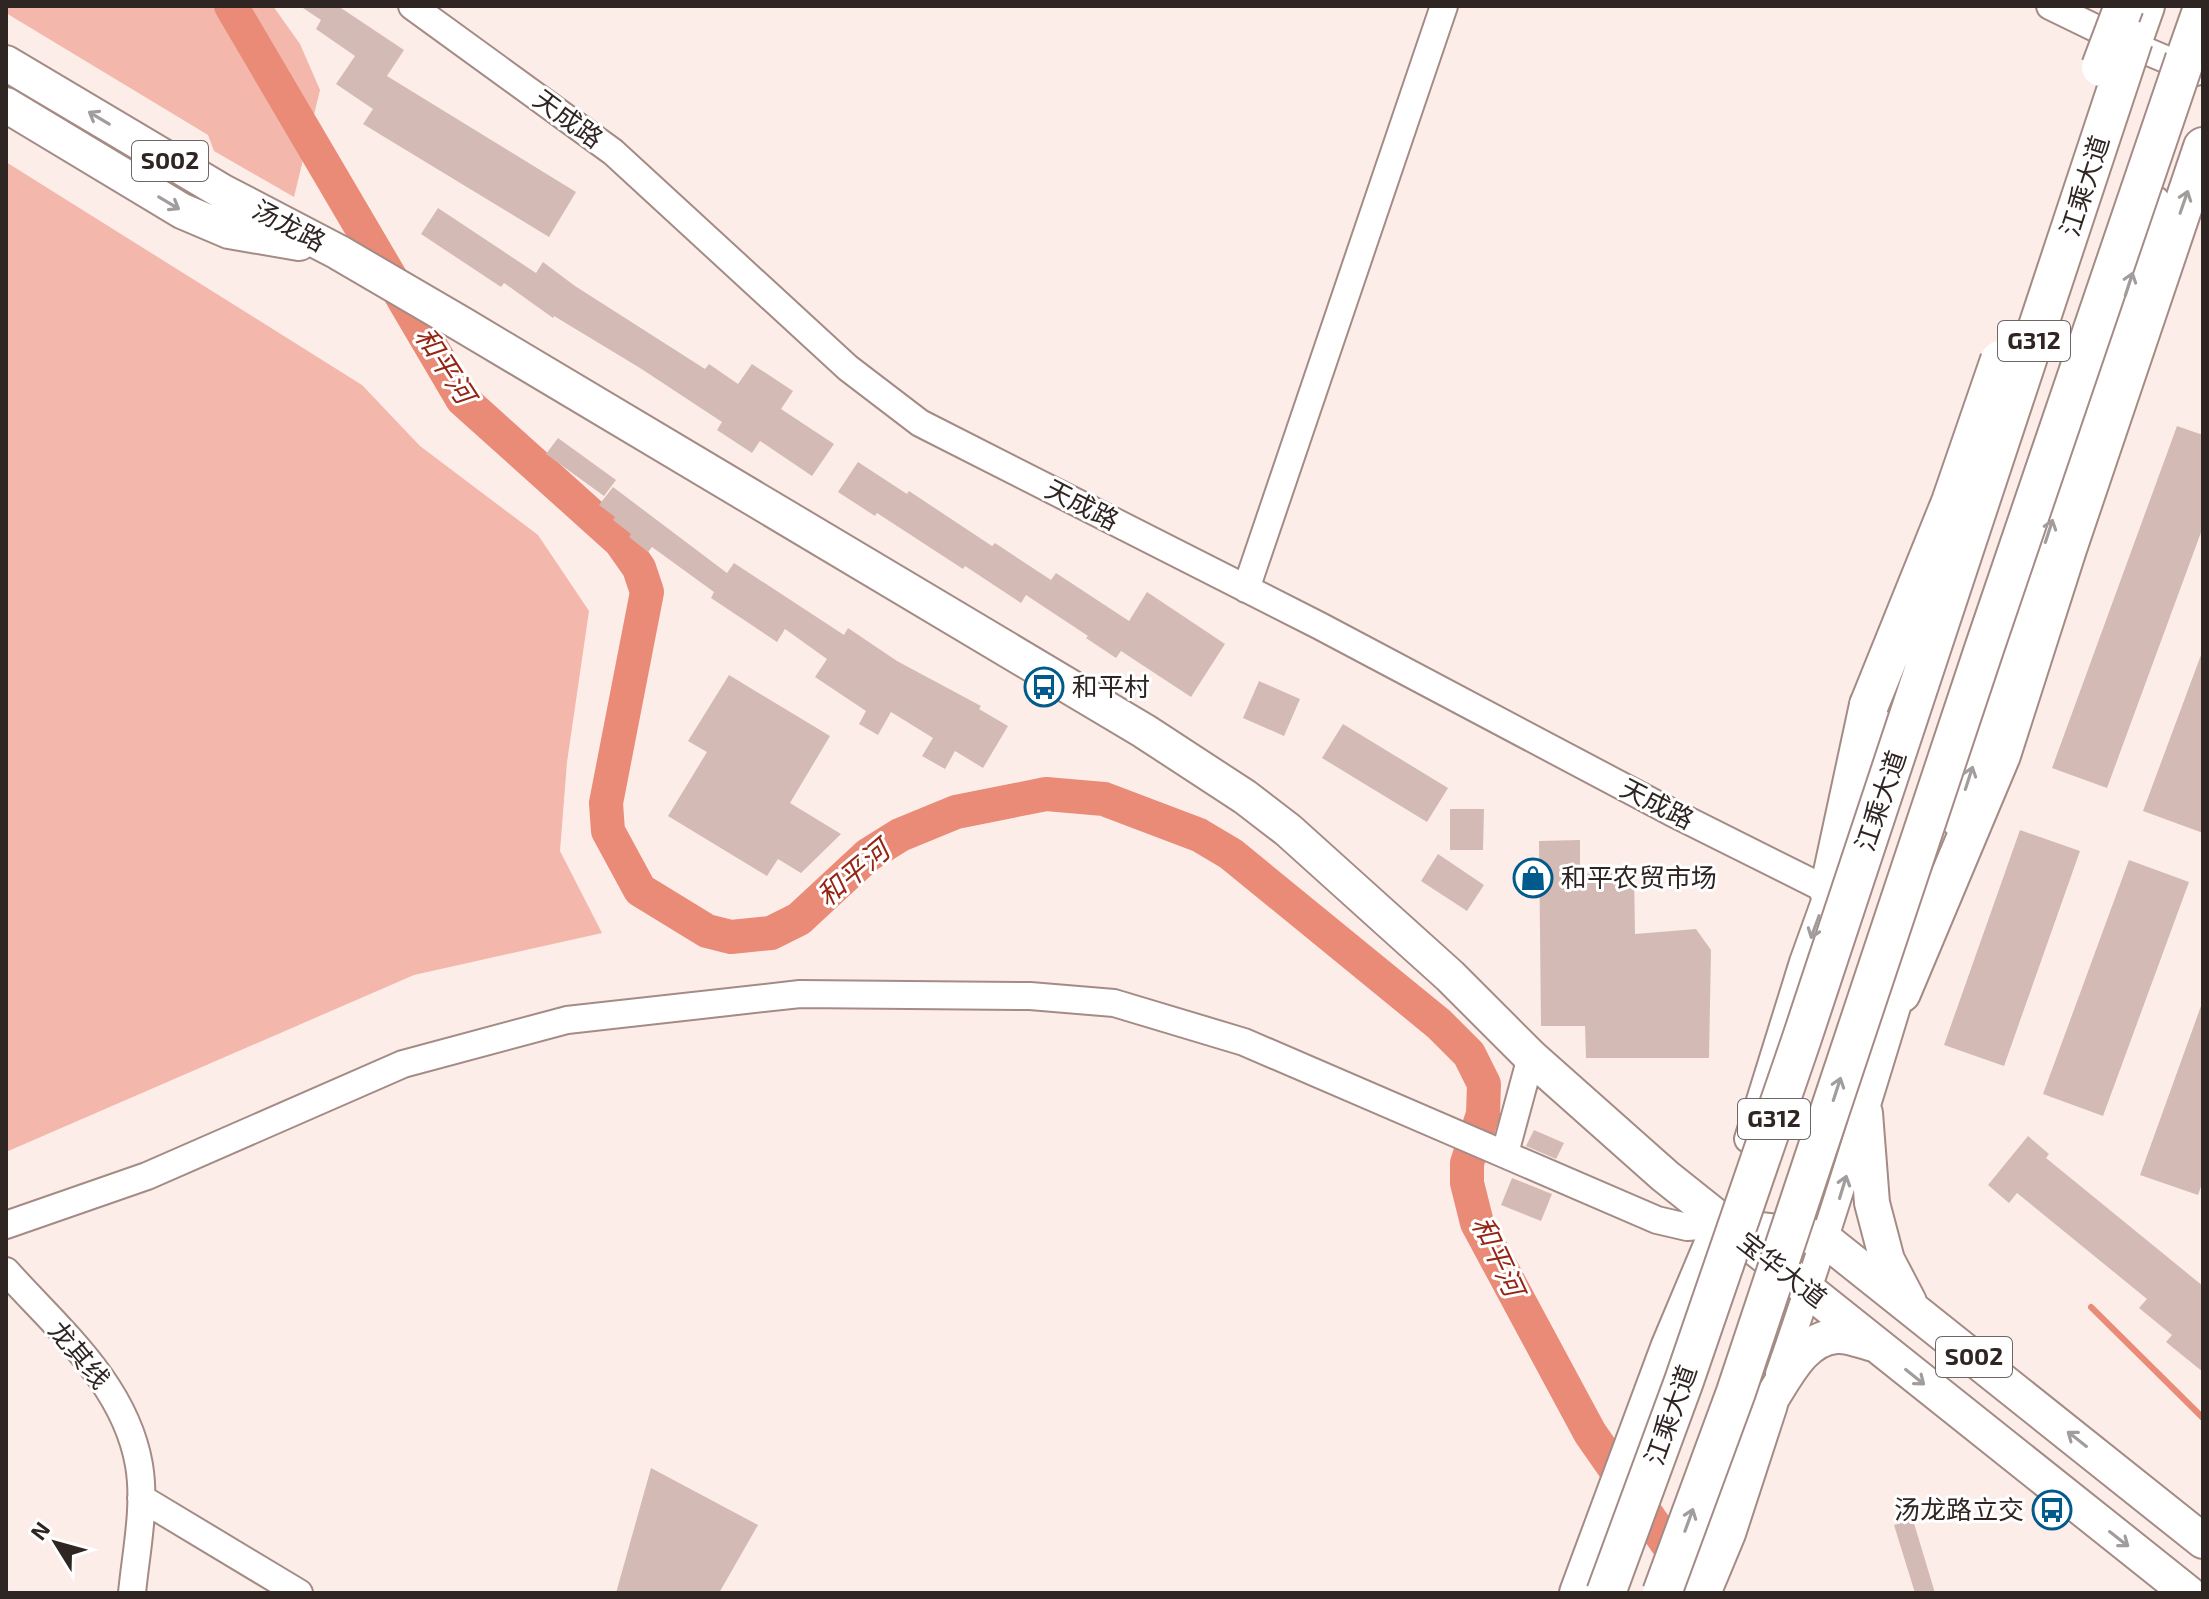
<svg xmlns="http://www.w3.org/2000/svg" width="2209" height="1599" viewBox="0 0 2209 1599" font-family="'Exo 2','Noto Sans SC',sans-serif">
  <style>
    .green { fill: #f3b7ab }
    .lines { fill: none; stroke-linecap: round; stroke-linejoin: round }
    .stream { stroke: #ea8b78; stroke-width: 6 }
    .river { stroke: #ea8b78; stroke-width: 34 }
    .building { fill: #d4bab4 }
    .minor-casing { stroke: #a48b85; stroke-width: 30 }
    .major-casing { stroke: #a48b85; stroke-width: 38 }
    .highway-casing { stroke: #a48b85; stroke-width: 42 }
    .minor { stroke: #fff; stroke-width: 26 }
    .major { stroke: #fff; stroke-width: 34 }
    .highway { stroke: #fff; stroke-width: 38 }
    .highway-bridge-casing { stroke: #a48b85; stroke-width: 42; stroke-linecap: butt }
    .highway-bridge { stroke: #fff; stroke-width: 38 }
    .oneway { stroke: #a19d9c }
    .labels { text-anchor: middle; stroke-width: 6; stroke-linejoin: round; paint-order: stroke }
    .shield { fill: #fff; stroke: #6d6665; stroke-width: 2 }
    .shield-label { font-size: 24px; font-weight: bold; fill: #2f2523 }
    .street-label { font-size: 26px; fill: #2f2523; stroke: #fff }
    .poi-label { font-size: 26px; fill: #2f2523; stroke: #fff; text-anchor: start }
    .water-label { font-size: 28px; font-style: italic; fill: #962614; stroke: #fff }
  </style>
  <rect width="100%" height="100%" fill="#fdede9"/>
  <path class="green" d="M6,6H273L300,44L320,90L294,197L214,151L208,135L6,13Z
    M6,162L362,385L420,446L538,535L589,611L567,762L560,851L602,933L414,975L6,1152Z"/>
  <g class="lines">
    <path class="stream" d="M2091,1307L2203,1418"/>
    <path class="river" d="M231,6L462,399L620,541L639,568L647,592L606,803L608,831L640,890L707,931L731,937L771,933L799,919L868,855L900,835L956,812L1046,794L1104,799L1199,835L1231,854L1439,1024L1469,1054L1484,1084L1483,1114L1467,1163V1183L1477,1223L1590,1433L1689,1575"/>
  </g>
  <path class="building" d="M300,6H338L404,50L387,76L576,192L549,237L363,124L373,109L336,84L355,56L316,29L321,20Z
    M438,208L536,273L543,262L575,286L705,369L709,364L738,384L752,364L793,391L781,409L834,444L812,476L760,441L752,453L717,430L722,422L640,368L554,316L553,318L504,283L501,287L421,234Z
    M2177,426L2203,435V527L2107,788L2052,768Z
    M558,438L616,480L604,496L546,454Z
    M858,462L907,494L909,491L992,546L995,543L1051,580L1056,573L1129,621L1147,592L1225,644L1191,697L1121,651L1116,658L1086,638L1088,636L1026,595L1021,603L965,566L963,569L877,513L875,516L838,492Z
    M613,487L727,573L734,563L844,635L848,628L897,661L981,706L979,709L1008,726L983,768L955,751L945,769L922,756L933,738L891,712L878,735L859,724L866,711L815,677L827,659L785,629L777,642L711,598L714,592L652,547L648,552L629,537L631,534L613,520L615,517L599,505Z
    M2201,655H2203V833L2143,811Z
    M729,675L830,736L790,803L841,834L801,873L778,859L767,876L668,816L707,752L688,741Z
    M1259,681L1300,699L1284,736L1243,718Z
    M1343,724L1448,788L1427,822L1322,758Z
    M1450,809H1484L1483,850H1450Z
    M2020,830L2080,851L2004,1066L1944,1045Z
    M1580,840V874L1634,873L1635,934L1696,929L1711,950L1709,1058H1586L1585,1026H1541L1539,841Z
    M1438,854L1484,885L1467,911L1421,881Z
    M2129,860L2189,882L2103,1116L2043,1094Z
    M2201,1006L2203,1181L2198,1195L2140,1175Z
    M1534,1130L1564,1143L1556,1159L1526,1146Z
    M2028,1136L2049,1154L2046,1158L2203,1286V1372L2166,1342L2172,1335L2139,1308L2147,1299L2017,1193L2009,1203L1988,1185Z
    M1512,1178L1552,1194L1541,1221L1501,1205Z
    M651,1468L758,1525L719,1593H616Z
    M1913,1520L1935,1593H1915L1894,1525Z"/>
  <g class="lines">
    <g class="minor-casing">
      <path id="minor" d="M412,6L613,152L848,368L920,423L1320,626L1671,812L1829,891
        M2050,6L2120,40L2196,72
        M1246,589L1444,6
        M1875,752L1902,667
        M1955,822L2156,200
        M1748,1139L1803,962L1834,876
        M1505,1153L1531,1057
        M6,1225L147,1176L403,1064L567,1020L800,994L1030,996L1114,1003L1244,1042L1657,1220L1687,1227L1723,1224
        M6,1271C58,1329 125,1384 139,1465C146,1506 136,1552 132,1593
        M1779,1374C1825,1243 1866,1110 1906,977
        M141,1498L299,1593"/>
    </g>
    <g class="major-casing">
      <path id="major" d="M6,63L223,192L338,252L463,325L1144,731L1245,797L1288,830L1450,976L1531,1057L1665,1176L2188,1593
        M6,105L182,211L229,231L299,243
        M1865,1113L1872,1203L1887,1260L1909,1302
        M1762,1230L1823,1238L2203,1541
        M1768,1404C1785,1379 1802,1338 1837,1336C1848,1335 1862,1341 1874,1344"/>
    </g>
    <g class="highway-casing">
      <path id="highway" d="M2133,40L2145,6
        M2185,59L2203,8
        M1829,891L1869,705
        M1901,993L2001,755L2067,549L2203,147
        M1579,1593L1670,1348L1718,1234
        M1701,1593L1726,1533L1768,1404"/>
    </g>
    <use href="#minor" class="minor"/>
    <use href="#major" class="major"/>
    <use href="#highway" class="highway"/>
    <g class="highway-bridge-casing">
      <path id="highway-bridge" d="M2101,67L2124,6
        M1869,705L1951,502L2000,360
        M1606,1593L1684,1381L1802,1038L2133,40
        M1662,1593L1736,1392L1984,649L2185,59"/>
    </g>
    <use href="#highway-bridge" class="highway-bridge"/>
  </g>
  <defs><path id="oneway-shaft" d="M-6 0H5M1.5-3L5.5 0L1.5 3" fill="none" stroke-width="1.6" stroke-linecap="round" stroke-linejoin="round" transform="scale(2)"/></defs>
  <g class="oneway">
    <use href="#oneway-shaft" transform="translate(99 118) rotate(-149)"/>
    <use href="#oneway-shaft" transform="translate(2184 202) rotate(-71)"/>
    <use href="#oneway-shaft" transform="translate(169 203) rotate(31)"/>
    <use href="#oneway-shaft" transform="translate(2129 284) rotate(-72)"/>
    <use href="#oneway-shaft" transform="translate(2049 531) rotate(-72)"/>
    <use href="#oneway-shaft" transform="translate(1969 778) rotate(-72)"/>
    <use href="#oneway-shaft" transform="translate(1815 927) rotate(110)"/>
    <use href="#oneway-shaft" transform="translate(1837 1089) rotate(-72)"/>
    <use href="#oneway-shaft" transform="translate(1843 1187) rotate(-73)"/>
    <use href="#oneway-shaft" transform="translate(1915 1377) rotate(39)"/>
    <use href="#oneway-shaft" transform="translate(2077 1439) rotate(-142)"/>
    <use href="#oneway-shaft" transform="translate(1689 1520) rotate(-70)"/>
    <use href="#oneway-shaft" transform="translate(2119 1539) rotate(38)"/>
  </g>
  <defs>
    <g id="bus-ring" transform="scale(2)"><circle r="9.5" fill="#fff" stroke="#005b8c" stroke-width="1.5"/><path d="M-5-6H5V4H4V6H2V4H-2V6H-4V4H-5ZM-3.5-4V0h7V-4ZM-3.5 1.2v1.5H-2V1.2ZM2 1.2v1.5H3.5V1.2Z" fill="#005b8c"/></g>
    <g id="shop-ring" transform="scale(2)"><circle r="9.5" fill="#fff" stroke="#005b8c" stroke-width="1.5"/><path d="M-5-2.5h2.3a2.7 3.5 0 0 1 5.4 0H5L5.5 6h-11ZM-1.5-2.5h3a1.5 2.3 0 0 0-3 0Z" fill="#005b8c"/></g>
  </defs>
  <g fill-rule="evenodd">
    <use href="#bus-ring" x="1044" y="687"/>
    <use href="#shop-ring" x="1533" y="878"/>
    <use href="#bus-ring" x="2052" y="1510"/>
  </g>
  <g class="labels">
    <g class="shield">
      <rect x="132" y="141" width="76" height="40" rx="6"/>
      <rect x="1998" y="321" width="72" height="40" rx="6"/>
      <rect x="1738" y="1099" width="72" height="40" rx="6"/>
      <rect x="1936" y="1337" width="76" height="40" rx="6"/>
    </g>
    <g class="shield-label">
      <text x="170" y="169">S002</text>
      <text x="2034" y="349">G312</text>
      <text x="1774" y="1127">G312</text>
      <text x="1974" y="1365">S002</text>
    </g>
    <g class="street-label">
      <text transform="translate(568 119) rotate(36)" y="9">天成路</text>
      <text transform="translate(2085 186) rotate(-72)" y="9">江乘大道</text>
      <text transform="translate(289 226) rotate(28)" y="9">汤龙路</text>
      <text transform="translate(1082 505) rotate(27)" y="9">天成路</text>
      <text transform="translate(1881 801) rotate(-71)" y="9">江乘大道</text>
      <text transform="translate(1657 804) rotate(27)" y="9">天成路</text>
      <text transform="translate(1782 1270) rotate(38)" y="9">宝华大道</text>
      <text transform="translate(79 1355) rotate(50)" y="9">龙其线</text>
      <text transform="translate(1671 1415) rotate(-70)" y="9">江乘大道</text>
    </g>
    <g class="poi-label">
      <text x="1072" y="696">和平村</text>
      <text x="1561" y="887">和平农贸市场</text>
      <text x="2024" y="1519" text-anchor="end">汤龙路立交</text>
    </g>
    <g class="water-label">
      <text transform="translate(445 365) rotate(57)" y="10">和平河</text>
      <text transform="translate(853 873) rotate(-40)" y="10">和平河</text>
      <text transform="translate(1498 1256) rotate(65)" y="10">和平河</text>
    </g>
  </g>
  <rect width="2209" height="1599" fill="none" stroke="#2f2523" stroke-width="16"/>
  <g transform="translate(56 1543) rotate(307)" stroke="#ffffff" stroke-width="6" paint-order="stroke">
  <path d="M0-6L14 30L0 20L-14 30Z" fill="#2f2523"/>
  <text y="-12" font-size="22" font-weight="bold" text-anchor="middle" fill="#2f2523">N</text>
  </g>
</svg>
